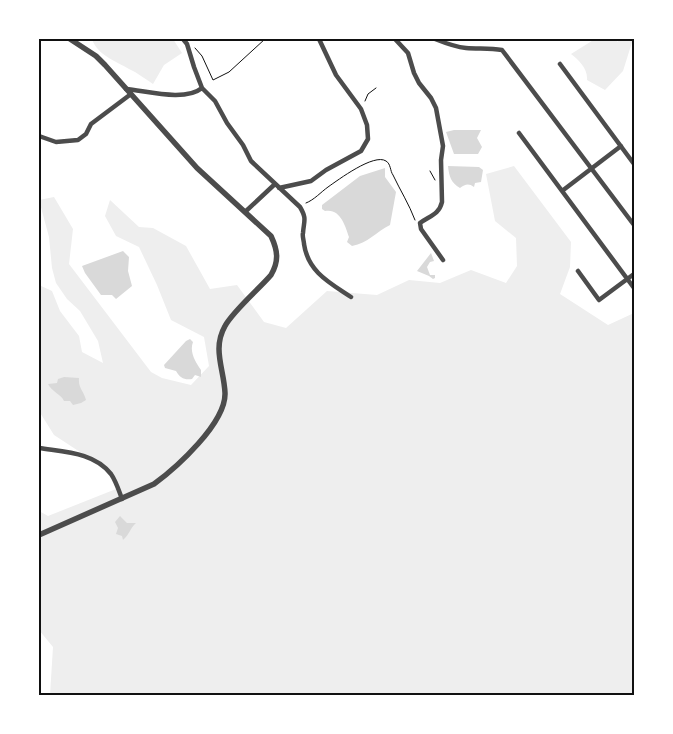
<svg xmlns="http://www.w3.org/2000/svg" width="673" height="734" viewBox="0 0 673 734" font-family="Montserrat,sans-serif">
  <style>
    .green { fill: #eee }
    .water { fill: #d9d9d9 }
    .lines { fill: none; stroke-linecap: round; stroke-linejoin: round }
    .path { stroke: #111; stroke-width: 1 }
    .minor { stroke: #4c4c4c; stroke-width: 4.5 }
    .tertiary { stroke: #4c4c4c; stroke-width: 5.5 }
    .neatline { fill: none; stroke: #111; stroke-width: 2 }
  </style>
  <rect width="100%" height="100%" fill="#fff"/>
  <path class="green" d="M92,39H173L182,53L164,65L153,84C145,79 138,73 129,69C116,61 97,55 92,39Z
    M595,39H617V42L620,39H633L623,71L605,90L587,80C588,69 579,60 571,54Z
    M514,166L571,242L570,267L560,294L608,325L634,313V695H50L53,647L39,630V511L48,516L116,489L106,469L54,435L39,411V285L52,291L60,311L79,336L82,352L103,363L98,341L80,311L67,299L56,283L52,268L49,237L39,200L54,197L73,229L69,264L151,372L162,378L191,385L209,366L204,337L171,320L157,285L139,247L116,236L105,216L110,200L139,227L153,228L186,246L210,289L237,285L264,322L286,328L327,291L377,295L409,280L440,283L471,270L506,283L517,266L516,238L495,221L486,174Z"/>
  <path class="water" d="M454,130H481L477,138L482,147L478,154H454L446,132Z
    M448,166L479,167L483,170L481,182L475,183L474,187C469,183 465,184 460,188C451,183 449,176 448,166Z
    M385,168V177L396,192L390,225C376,232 368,243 352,246L347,242L349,237C345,225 340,208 325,211L322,209V205L360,176Z
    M123,251L129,257L128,271L132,286L116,299L112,295H101L85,273L82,266Z
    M431,253L434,261L430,262L427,267L430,275H435V278L433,279L429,276L417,271Z
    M190,339L193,342C189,352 196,363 201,370V377L195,375L192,379C184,380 180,378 176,371L165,368L164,365L186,341Z
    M64,377L79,378C78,388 84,391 86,400L81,403L73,405L70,401H64C61,394 52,392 48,384L57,383L58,379Z
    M120,516L127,523H136C130,528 130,534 123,540L122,536L116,534L118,528L115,522Z"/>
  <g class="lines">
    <path class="path" d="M195,48L202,56L213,80L229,72L265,39
      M365,101L368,94L376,88
      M430,171L435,180
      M306,203C314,200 321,192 328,187C338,180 374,153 386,161C391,164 390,171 393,175C400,190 409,204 415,220"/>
    <path class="minor" d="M183,39L187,44L194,67L202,88L215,101L227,123L243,145L251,161L300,207C307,219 304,220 303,233C302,236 304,241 304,244C308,272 330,283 351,297
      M395,39L408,53L414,73L419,83L431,98L436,108L443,146L441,160L442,202C439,215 429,216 420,223L421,229L443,260
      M435,39C445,43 455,47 466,48C478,49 490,48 502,50L634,225
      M560,64L634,164
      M126,89C147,91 185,102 202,88
      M519,133L634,288
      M39,136L56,142L78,140L86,134L91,124L131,94
      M279,188L311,181L326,170L361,151L368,139L367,125L361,109L336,75L319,39
      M562,191L621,146
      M245,212L275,184
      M578,271L599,300L634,274
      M39,448C64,452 94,452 111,474C116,481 119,491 122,499"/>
    <path class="tertiary" d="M39,535L154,484C176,468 226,423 225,393C224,369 212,349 225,326C233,311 259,289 271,275C279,261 278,251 271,236L197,168L105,65L96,56L70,39"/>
  </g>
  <rect width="673" height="734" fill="none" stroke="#ffffff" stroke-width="80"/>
  <rect x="40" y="40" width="593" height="654" class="neatline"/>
</svg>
